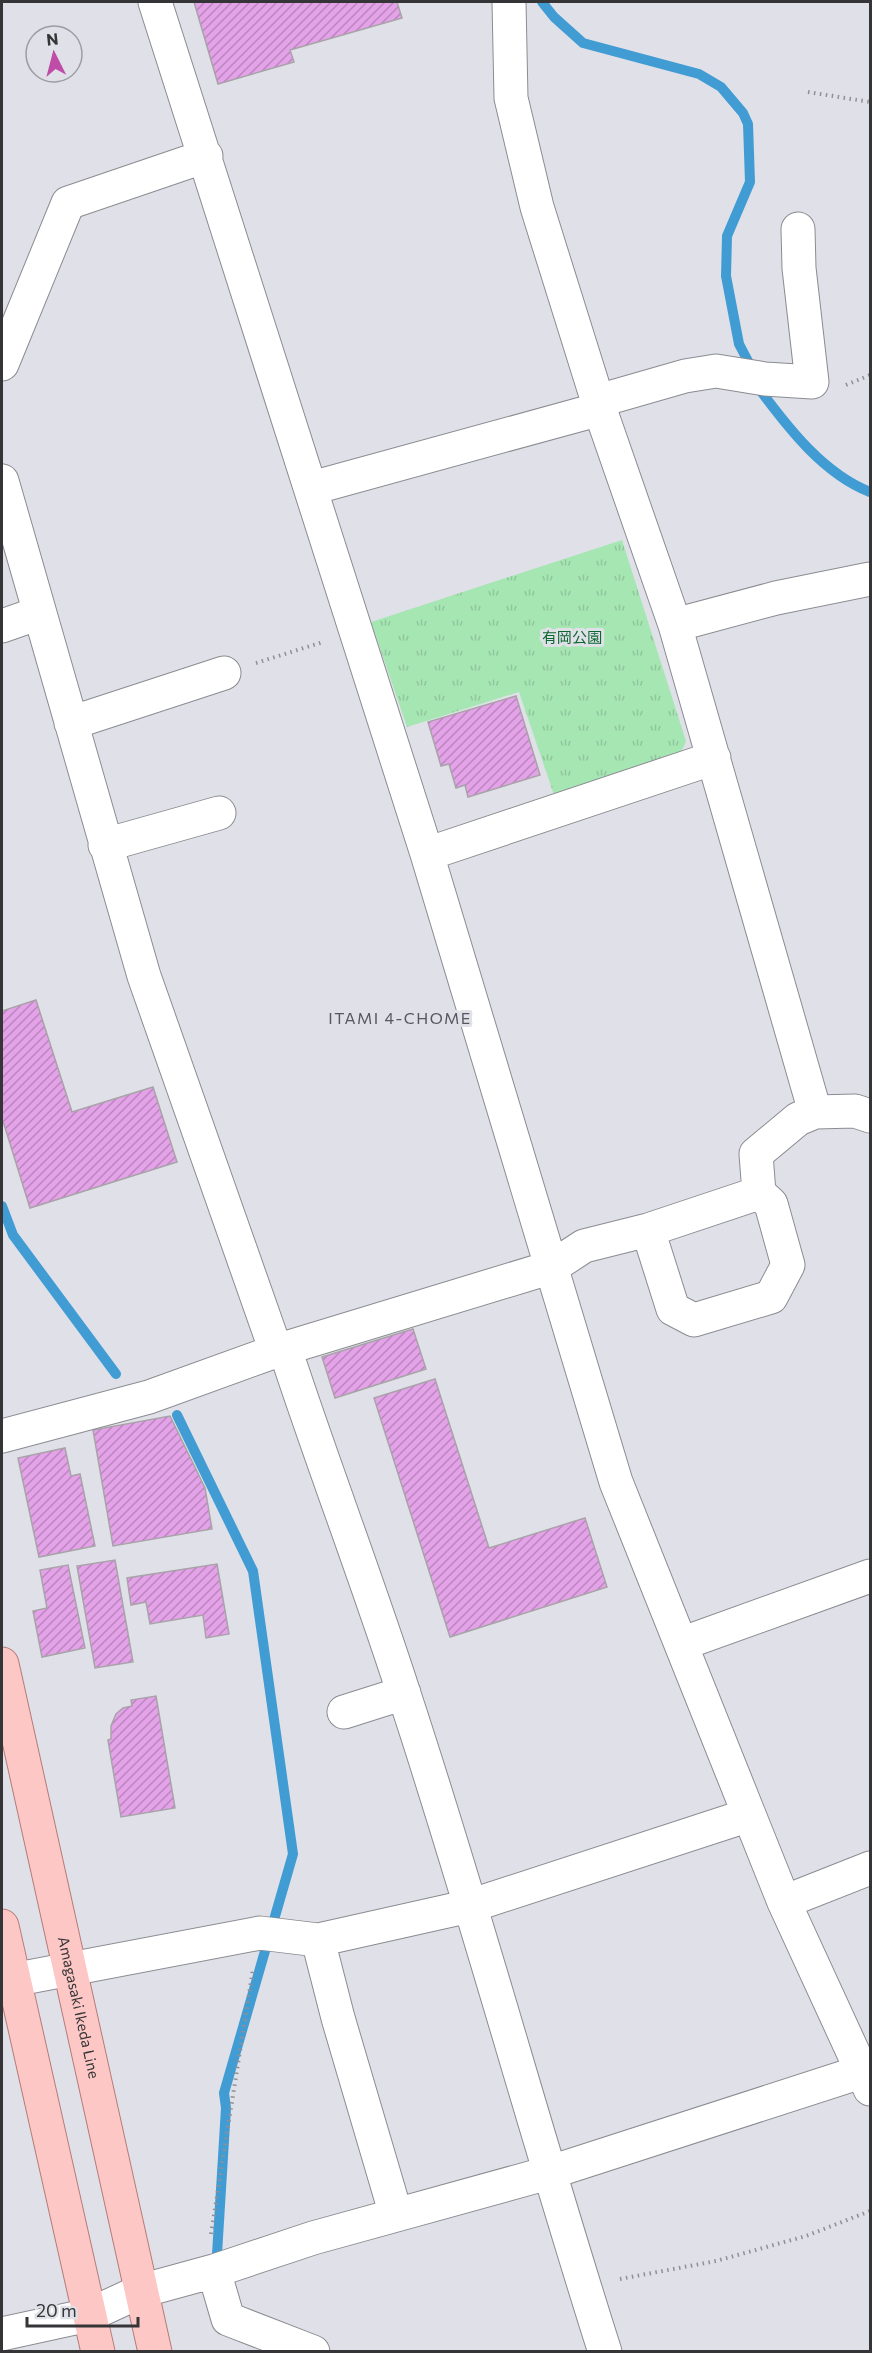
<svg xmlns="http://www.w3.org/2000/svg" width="872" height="2353" viewBox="0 0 872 2353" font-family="Commissioner,'Noto Sans JP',sans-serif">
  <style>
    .grass { fill: url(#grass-tufts) }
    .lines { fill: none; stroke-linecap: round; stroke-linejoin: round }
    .stream { stroke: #429cd4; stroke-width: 10 }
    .building { fill: url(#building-hatch); stroke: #a8a3a8; stroke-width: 1.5 }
    .minor-casing { stroke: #8b8c92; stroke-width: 35 }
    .major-casing { stroke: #b57b79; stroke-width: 35 }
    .path { stroke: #8f9095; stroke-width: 4; stroke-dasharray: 1.5 4.5; stroke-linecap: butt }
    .minor { stroke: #fff; stroke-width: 33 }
    .major { stroke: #fcc7c4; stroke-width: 33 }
    .labels { text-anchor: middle; stroke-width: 6; stroke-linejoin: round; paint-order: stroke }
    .park-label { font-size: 15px; fill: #0d6830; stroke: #e0e1e8 }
    .street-label { font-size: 15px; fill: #353538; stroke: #e0e1e8 }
    .neighbourhood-label { font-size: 16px; letter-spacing: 1.5px; fill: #57575d; stroke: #e0e1e8 }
  </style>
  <defs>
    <pattern id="grass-tufts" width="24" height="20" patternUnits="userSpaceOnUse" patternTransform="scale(1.5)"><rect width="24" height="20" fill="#a6e6b3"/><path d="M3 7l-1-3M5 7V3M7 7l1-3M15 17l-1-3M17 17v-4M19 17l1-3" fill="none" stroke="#90c69b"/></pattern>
    <pattern id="building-hatch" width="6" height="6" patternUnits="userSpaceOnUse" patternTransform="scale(1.5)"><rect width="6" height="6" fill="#e4a3e8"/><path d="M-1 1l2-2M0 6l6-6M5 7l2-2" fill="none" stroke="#ba86bd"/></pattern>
  </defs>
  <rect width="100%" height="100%" fill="#e0e1e8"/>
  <path class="grass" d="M622,540L686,741L679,757L555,798L519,692L407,727L371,622Z"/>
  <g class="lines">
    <path class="stream" d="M542,2L554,17L583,43L699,74L721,87L743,113L748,124L750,182L727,236L726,276L739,344L749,363
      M760,390C789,429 824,474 870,492
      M2,1206L13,1235L116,1374
      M177,1415L253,1571L293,1854L224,2093L226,2108L217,2254"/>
  </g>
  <path class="building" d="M194,2H397L402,18L290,50L294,62L218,84Z
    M516,696L540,775L468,797L465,785L456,788L449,764L441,766L428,722Z
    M36,1000L72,1112L153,1087L177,1162L30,1208L2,1118V1011Z
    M413,1329L426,1369L335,1398L322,1357Z
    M435,1379L489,1548L585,1518L607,1587L450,1637L374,1398Z
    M170,1416L205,1488L212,1529L113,1546L93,1430Z
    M65,1448L71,1476L80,1474L95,1546L39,1557L18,1458Z
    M115,1560L133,1662L95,1668L77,1566Z
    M217,1564L229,1634L206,1638L203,1615L150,1624L146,1602L131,1605L127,1578Z
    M68,1565L85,1648L42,1657L33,1611L47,1608L40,1570Z
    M156,1696L175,1808L121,1817L108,1740L111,1739V1726L116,1714L123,1708L132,1706L131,1700Z"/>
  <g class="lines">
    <g class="minor-casing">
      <path id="minor" d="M155,2L427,854L616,1482L784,1902L870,2089
        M2,364L68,203L206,156
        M598,401L685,376L716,371L765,379L812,382L799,268L798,229
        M2,481L144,976L276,1351
        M312,488L600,409
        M675,625L776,598L870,579
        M2,626L39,613
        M71,723L224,673
        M105,845L219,813
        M427,854L714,758
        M815,1112L855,1111L870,1116
        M648,1230L673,1309L694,1320L771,1297L788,1265L771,1204L759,1193
        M285,1349C323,1465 367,1579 404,1694C476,1912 535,2133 605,2352
        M2,1436L149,1397L276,1351L552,1267L584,1246L648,1230L759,1193L756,1154L798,1119L815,1112L675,625L603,418L537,207L511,98L509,2
        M681,1644L870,1576
        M344,1712L404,1693
        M784,1902L870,1868
        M318,1940L338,2018L396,2215
        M2,1982L260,1933L318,1940L470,1906L749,1815
        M214,2271L313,2238L548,2173L870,2069
        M2,2334L89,2315L141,2291L214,2271L228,2319L313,2352"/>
    </g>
    <g class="major-casing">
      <g id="major">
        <path id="s1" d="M2,1664L155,2352"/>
        <path d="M2,1926L98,2352"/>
      </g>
    </g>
    <path class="path" d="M808,92L870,102
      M846,385L870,375
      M256,663L323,642
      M211,2234L253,1969
      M620,2279L716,2261L806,2236L870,2211"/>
    <use href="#minor" class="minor"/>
    <use href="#major" class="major"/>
  </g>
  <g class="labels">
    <g class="park-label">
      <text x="572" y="643">有岡公園</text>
    </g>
    <g class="street-label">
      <text dy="5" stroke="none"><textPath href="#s1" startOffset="352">Amagasaki Ikeda Line</textPath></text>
    </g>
    <g class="neighbourhood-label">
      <text x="400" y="1024">ITAMI 4-CHOME</text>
    </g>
  </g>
  <rect width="872" height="2353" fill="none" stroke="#353538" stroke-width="6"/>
  <g transform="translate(54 54) rotate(354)"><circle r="28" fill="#e0e1e8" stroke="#9c9ca2" stroke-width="1.5"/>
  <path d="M0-4.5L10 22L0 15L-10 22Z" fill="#bf4ca7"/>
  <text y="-9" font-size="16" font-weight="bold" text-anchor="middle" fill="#353538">N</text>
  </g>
  <path d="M27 2317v9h111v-9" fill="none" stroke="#353538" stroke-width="3"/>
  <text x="36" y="2317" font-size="18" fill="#353538" stroke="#e0e1e8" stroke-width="4.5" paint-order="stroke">20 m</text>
</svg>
